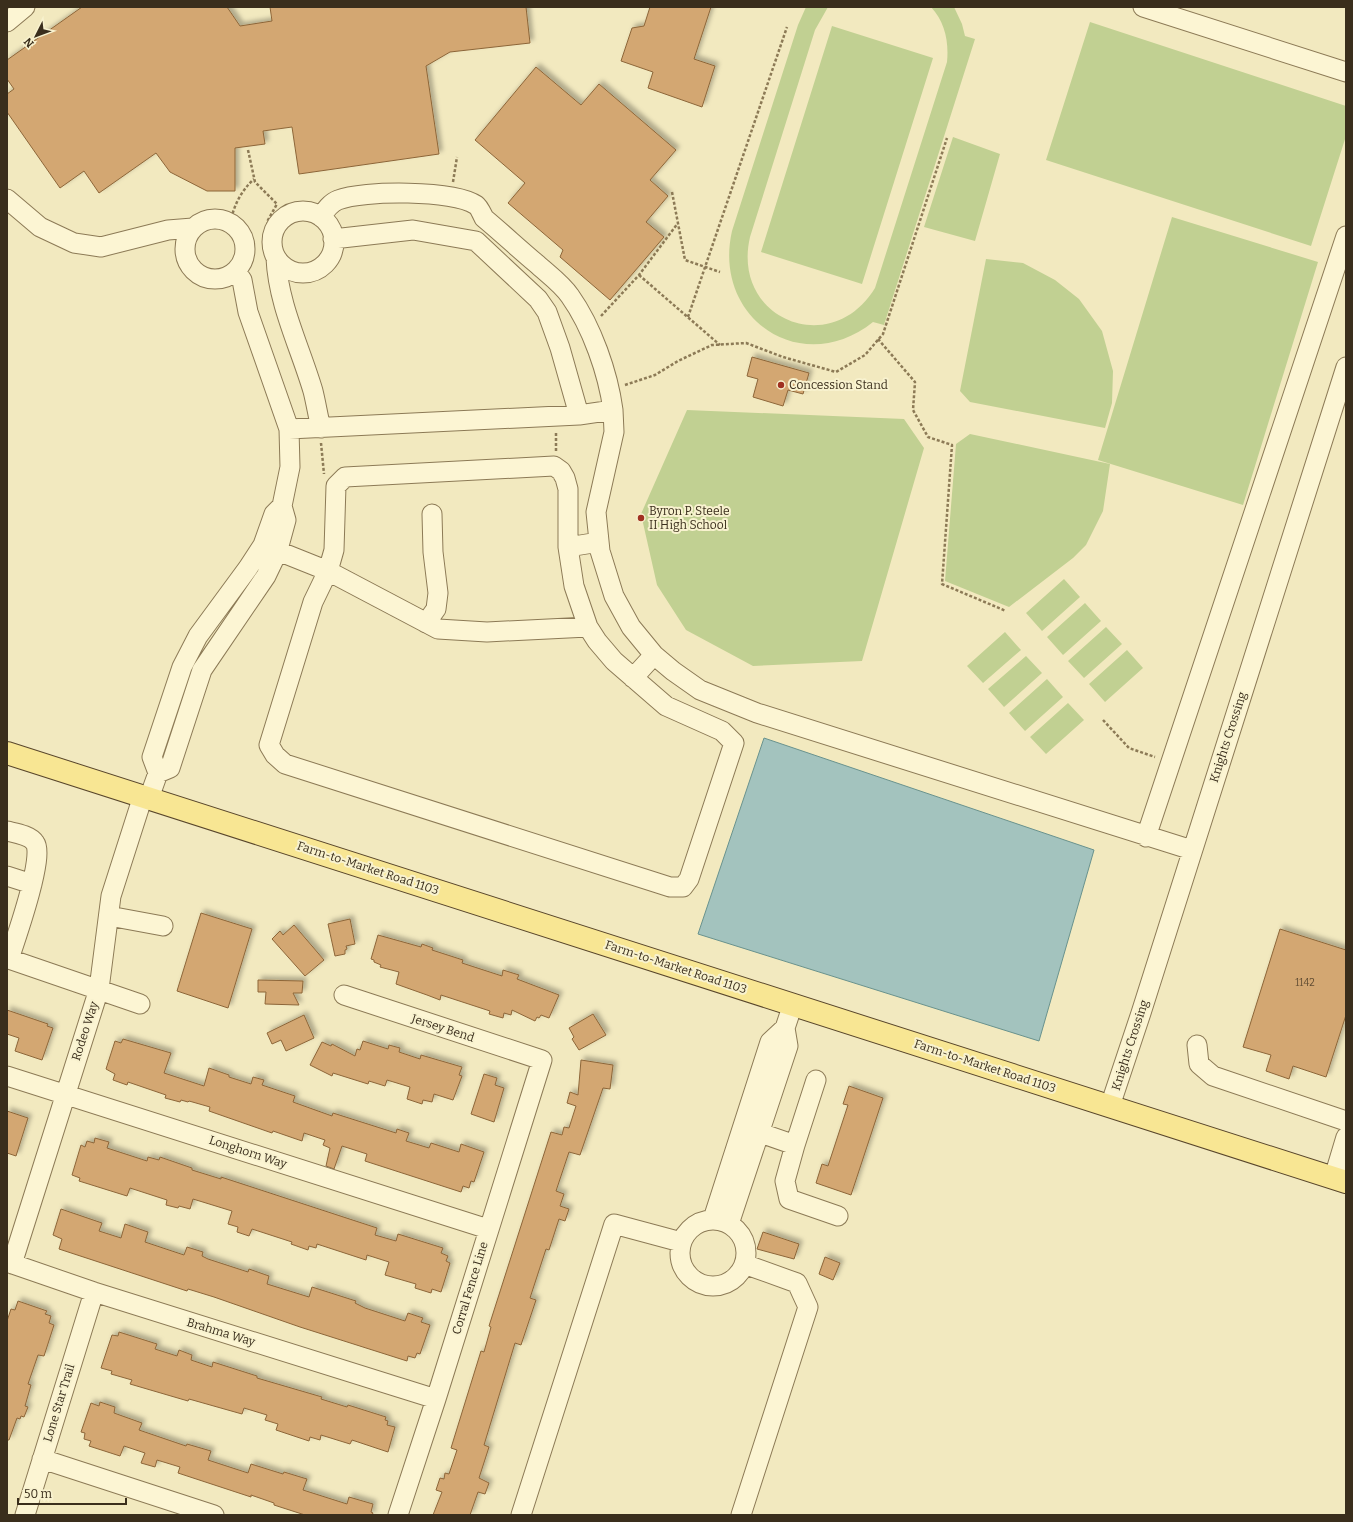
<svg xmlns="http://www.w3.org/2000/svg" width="1353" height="1522" viewBox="0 0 1353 1522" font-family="Bitter,serif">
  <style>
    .green { fill: #c1d092 }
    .water { fill: #a3c3be; stroke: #69928d }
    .building { fill: #d3a772; stroke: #8d6639; filter: url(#shadow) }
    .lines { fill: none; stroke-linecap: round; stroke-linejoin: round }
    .minor-casing { stroke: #8c7a56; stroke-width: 21 }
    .major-casing { stroke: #59462b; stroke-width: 24 }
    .path { stroke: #8c7a56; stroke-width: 2.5; stroke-dasharray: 3 2; stroke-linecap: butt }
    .minor { stroke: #fcf5d3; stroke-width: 19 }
    .major { stroke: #f8e693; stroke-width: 22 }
    .poi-dot { fill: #a03121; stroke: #f8f2cf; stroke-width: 1.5 }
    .labels { text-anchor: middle; stroke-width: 4; stroke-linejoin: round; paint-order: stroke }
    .number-label { font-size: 10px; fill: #604c32 }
    .poi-label { font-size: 12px; fill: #3a2e1c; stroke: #f8f2cf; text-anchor: start }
    .street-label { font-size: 12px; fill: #3a2e1c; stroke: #f8f2cf }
  </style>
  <defs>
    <filter id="shadow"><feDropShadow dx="3.5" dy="-3.5" stdDeviation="2" flood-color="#0004"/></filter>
  </defs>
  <rect width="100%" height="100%" fill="#f2e9bf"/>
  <path class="green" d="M806,7H828L815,30L750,237C731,319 831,360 875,288L947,62C949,42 945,22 931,7H954L962,24L965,36L975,39L884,325L873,322C802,379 712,319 732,231L798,25Z
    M1090,22L1346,106V136L1311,246L1046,160Z
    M832,26L933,58L862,284L761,252Z
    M953,137L1000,154L975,241L924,227Z
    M1172,217L1318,262L1243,505L1098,460Z
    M986,259L1023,263L1055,280L1079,299L1102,331L1113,371L1112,403L1105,428L970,402L960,391Z
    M687,410L904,419L924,448L862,661L753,666L686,630L657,585L641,514Z
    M970,434L1110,464L1103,511L1086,545L1073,558L1009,607L945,581L956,444Z
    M1064,579L1080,597L1042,631L1026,613Z
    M1085,603L1101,621L1063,655L1047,637Z
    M1106,627L1122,644L1084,678L1068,661Z
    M1005,632L1021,650L983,683L967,666Z
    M1127,650L1143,668L1105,702L1089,684Z
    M1026,656L1042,673L1004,707L988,689Z
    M1047,679L1063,697L1025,731L1009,713Z
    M1068,703L1084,720L1046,754L1030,737Z"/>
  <path class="water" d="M764,738L1094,850L1039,1041L698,934Z"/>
  <path class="building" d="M82,7H227L240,26L272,21L270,7H526L530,43L450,52L426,66L439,154L299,174L292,127L263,131L265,144L235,148V191H207L170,172L156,153L99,193L84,171L60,188L7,112V94L14,89L7,79V60Z
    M650,7H711L694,59L715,66L702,107L648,88L653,72L621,61L632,28L644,26Z
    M536,67L581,105L599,84L676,150L650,180L668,196L646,222L664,237L610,300L560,257L563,250L508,203L525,183L475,140Z
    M752,357L809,373L803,394L788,390L783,406L753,397L758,379L747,376Z
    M201,913L252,929L228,1008L177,991Z
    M350,919L355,944L346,946L347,949L345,950V954L335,956L328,924Z
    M294,925L324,960L305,976L272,939L280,931L283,935Z
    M1280,929L1346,950V1015L1326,1077L1293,1066L1289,1079L1266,1071L1271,1055L1243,1047Z
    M378,935L421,947L422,944L433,948L432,950L463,960L462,963L502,976L503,970L519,975L517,979L559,995L549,1018L541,1015L539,1018L537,1017L535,1021L512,1010L511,1015L504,1013L503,1018L489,1014L490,1011L441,995L440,1000L427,995L396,984L399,972L380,967L381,965L374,962V960L371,959Z
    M258,980L303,981L302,993H293L299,1005L265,1004L266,992H258Z
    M7,1010L48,1024L47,1026L53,1028L42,1060L15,1051L19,1038L7,1034Z
    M593,1014L606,1035L579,1050L572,1039L574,1037L569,1028Z
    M304,1015L314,1038L286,1051L281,1040L272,1044L267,1033Z
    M123,1039L171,1053L164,1073L204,1086L209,1068L229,1075V1077L251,1084L253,1077L264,1080L262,1085L295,1096L293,1102L332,1116L333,1113L396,1133L397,1129L409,1133L406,1141L429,1148L431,1143L459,1152L461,1144L484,1152L474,1182L471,1181L469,1188L463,1186L461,1192L365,1161L367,1154L342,1146L334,1169L326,1166L330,1148L323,1145L325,1140L304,1133L302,1141L273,1131L272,1133L209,1111L210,1107L189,1101L188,1102L181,1100L180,1102L165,1098L166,1095L128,1082L127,1085L113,1080L115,1074L106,1069L115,1041L121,1043Z
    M363,1041L388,1049L389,1045L400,1048L399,1052L420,1059L421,1055L462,1067L459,1075L462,1076L453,1100L434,1094L432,1102L423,1100L422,1104L407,1099L410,1087L387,1080L385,1086L369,1081L368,1084L333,1073L332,1076L310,1065L322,1042L331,1046L332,1044L355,1056L357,1049L360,1050Z
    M581,1060L613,1065L610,1089L603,1088L580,1155L569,1152L556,1191L564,1194L560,1206L569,1209L565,1221L559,1219L549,1250L546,1249L530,1298L536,1300L521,1345L515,1343L484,1445L489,1447L479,1478L489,1483L485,1494L478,1492L470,1515H433L442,1492L436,1490L440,1478L444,1479L445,1473L449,1474L457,1450L451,1448L481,1351L484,1352L491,1327L489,1326L551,1132L562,1135L564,1127L569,1128L576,1106L567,1103L570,1092L578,1095Z
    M484,1074L497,1078L495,1085L504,1088L494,1122L471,1114Z
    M849,1086L883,1098L851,1195L816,1183L822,1164L828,1166L848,1105L843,1104Z
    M7,1111L28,1118L16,1156L7,1153Z
    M95,1138L109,1142L107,1148L147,1161L148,1157L159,1160L160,1157L192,1168V1170L221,1179V1177L377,1228L375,1235L396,1241L398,1234L443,1248L441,1253L448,1256L446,1261L450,1263L441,1292L432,1289L431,1293L415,1288L416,1284L385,1275L389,1262L367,1255L366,1260L317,1244L316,1248L309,1246L308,1250L291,1244L292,1242L252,1229L249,1236L237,1232L238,1227L228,1224L232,1211L193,1199L190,1209L179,1206L178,1208L166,1205L167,1200L130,1188L127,1196L79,1181L80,1178L72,1175L81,1145L85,1147L87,1141L94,1143Z
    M61,1209L102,1223L99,1231L121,1238L125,1224L148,1232L145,1242L184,1255L187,1247L203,1252L202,1256L208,1259L248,1272L249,1269L269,1276L267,1284L309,1297L312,1287L356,1301L355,1303L365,1308L405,1321L408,1313L423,1318L421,1322L430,1325L420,1354L417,1353L415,1358L408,1356L407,1361L300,1327L214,1297L188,1289L187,1291L59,1249L62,1239L53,1235Z
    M763,1232L799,1244L794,1259L757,1249Z
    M825,1257L840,1263L833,1280L819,1274Z
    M18,1301L47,1311L45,1314L51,1316L49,1323L54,1325L44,1356L38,1355L28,1384L31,1385L25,1406L28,1407L24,1417L21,1416L20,1419L17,1418L9,1440H7V1321L11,1309L15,1310Z
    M119,1332L157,1344L155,1349L177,1356L179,1350L192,1355L191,1360L212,1367L213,1362L257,1376V1378L322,1397L321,1399L347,1407L348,1405L386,1417L385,1420L388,1421L387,1425L395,1427L388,1452L352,1440L350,1444L321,1435L320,1440L310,1437L309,1441L276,1430L278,1424L265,1420L267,1415L244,1408L242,1414L189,1399L188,1401L130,1384L132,1380L111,1374L112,1371L101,1368L112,1335L118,1336Z
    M100,1402L115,1407L114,1413L142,1423L139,1430L186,1446L187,1444L211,1451L208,1460L248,1473L251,1464L283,1474L284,1472L307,1479L303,1490L347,1504L349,1497L373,1504L371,1512L373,1513L372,1515H305L274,1505V1503L251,1495V1497L178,1473L180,1467L157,1460L155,1467L141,1463L145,1453L124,1446L120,1456L89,1446L91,1441L84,1439L85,1433L81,1432L91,1403L99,1406Z"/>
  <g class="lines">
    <g class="minor-casing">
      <path id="minor" d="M1143,7L1346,72
        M7,22L25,7
        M7,199L40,227L74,243L101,247L168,230L193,228
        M272 242a31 31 0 1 1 62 0a31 31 0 1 1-62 0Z
        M321,217C325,211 330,203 338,200C363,190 454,190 476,205C479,207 482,214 484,218C502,233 519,249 537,264C548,274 562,284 570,296C592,327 608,373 613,410
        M185 249a30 30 0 1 1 60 0a30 30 0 1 1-60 0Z
        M333,239L413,230L476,241L538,299L547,312L560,348L579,415
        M276,258C278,304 300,347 313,391C316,403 318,416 321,428
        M289,429L579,415L613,410L614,432L596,512L600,551L614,596L631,627L654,655L673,671L700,690L757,713L1192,850
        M554,466L561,471L565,478L568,489V547L574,586L588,627L597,641L614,661L666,706L722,731L734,743L689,879L683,887H670L285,764L275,755L269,745L313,602L328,571L334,550L336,486L345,477Z
        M263,545L328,571L438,629L487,632L588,627
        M568,547L599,542
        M426,623L436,609L438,593L433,552L432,514
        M633,678L654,655
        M158,773L170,768L202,670L266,576L277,553L286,520L282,506L290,467L289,429L248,312L242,280L236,271
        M149,798L158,773L152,757L182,667L198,636L248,568L263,545L274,514L282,506
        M7,831C15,833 30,835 35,843C45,856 15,941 9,959L140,1004
        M1146,837L1346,236
        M7,876L32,884
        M109,916L163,926
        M344,995L542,1060L436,1399L398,1515
        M1197,1045L1199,1064L1213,1076L1346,1121
        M7,1076L488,1229
        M1110,1106L1141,1013L1346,367
        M749,1129L795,1145L816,1080
        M795,1145L785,1181L789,1199L838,1216
        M1334,1177L1346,1137
        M713,1219L770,1042L785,1028L793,1004
        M680 1253a33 33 0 1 1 66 0a33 33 0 1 1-66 0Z
        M729,1224L788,1046L785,1028
        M7,1262L94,1292L436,1399
        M12,1264L99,989L111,896L143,796
        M42,1459L214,1515
        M25,1515L94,1292
        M521,1515L614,1224L681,1242
        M741,1515L808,1307L797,1283L744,1264"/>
    </g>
    <g class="major-casing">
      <path id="major" d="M7,753L1346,1182"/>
    </g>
    <path class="path" d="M248,150L255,182L277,204L268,220L264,246
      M453,182L457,157
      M672,192L685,260L720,272
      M230,223C234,206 240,192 254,179
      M639,275L720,345
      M601,316L639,275L678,223
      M688,317L787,27
      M878,339L915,382L913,410L928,437L952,445L942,584L1006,611
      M625,385L655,375L678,361L712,345L746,343L783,357L836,372L865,355L883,334L947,138
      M321,443L324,474
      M556,451V432
      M1103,720L1129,748L1155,757"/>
    <use href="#minor" class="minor"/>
    <use href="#major" class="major"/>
  </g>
  <g class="poi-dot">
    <circle cx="781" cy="385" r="4"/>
    <circle cx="641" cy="518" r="4"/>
  </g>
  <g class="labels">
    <g class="number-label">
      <text x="1305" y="986">1142</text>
    </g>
    <g class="poi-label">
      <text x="789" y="389">Concession Stand</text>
      <text x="649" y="515">Byron P. Steele<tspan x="649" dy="14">II High School</tspan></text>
    </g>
    <g class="street-label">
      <text transform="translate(1228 737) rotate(-72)" y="4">Knights Crossing</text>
      <text transform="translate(368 868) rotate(18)" y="4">Farm-to-Market Road 1103</text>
      <text transform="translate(676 967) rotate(18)" y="4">Farm-to-Market Road 1103</text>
      <text transform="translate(443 1028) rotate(18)" y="4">Jersey Bend</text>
      <text transform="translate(85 1031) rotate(-72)" y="4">Rodeo Way</text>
      <text transform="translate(1130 1045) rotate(-72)" y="4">Knights Crossing</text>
      <text transform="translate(985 1066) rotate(18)" y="4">Farm-to-Market Road 1103</text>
      <text transform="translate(248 1152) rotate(18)" y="4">Longhorn Way</text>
      <text transform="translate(470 1288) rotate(-73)" y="4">Corral Fence Line</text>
      <text transform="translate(221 1332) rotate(17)" y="4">Brahma Way</text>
      <text transform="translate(59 1403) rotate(-73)" y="4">Lone Star Trail</text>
    </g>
  </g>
  <rect width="1353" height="1522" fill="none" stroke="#3a2e1c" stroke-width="16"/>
  <g transform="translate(36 36) rotate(228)" stroke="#f8f2cf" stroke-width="3" paint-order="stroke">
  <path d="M0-3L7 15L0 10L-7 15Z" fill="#3a2e1c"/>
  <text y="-6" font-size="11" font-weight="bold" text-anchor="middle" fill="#3a2e1c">N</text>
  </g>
  <path d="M18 1498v6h108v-6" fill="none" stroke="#3a2e1c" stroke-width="2"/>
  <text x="24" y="1498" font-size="12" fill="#3a2e1c" stroke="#f8f2cf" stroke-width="3" paint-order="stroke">50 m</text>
</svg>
